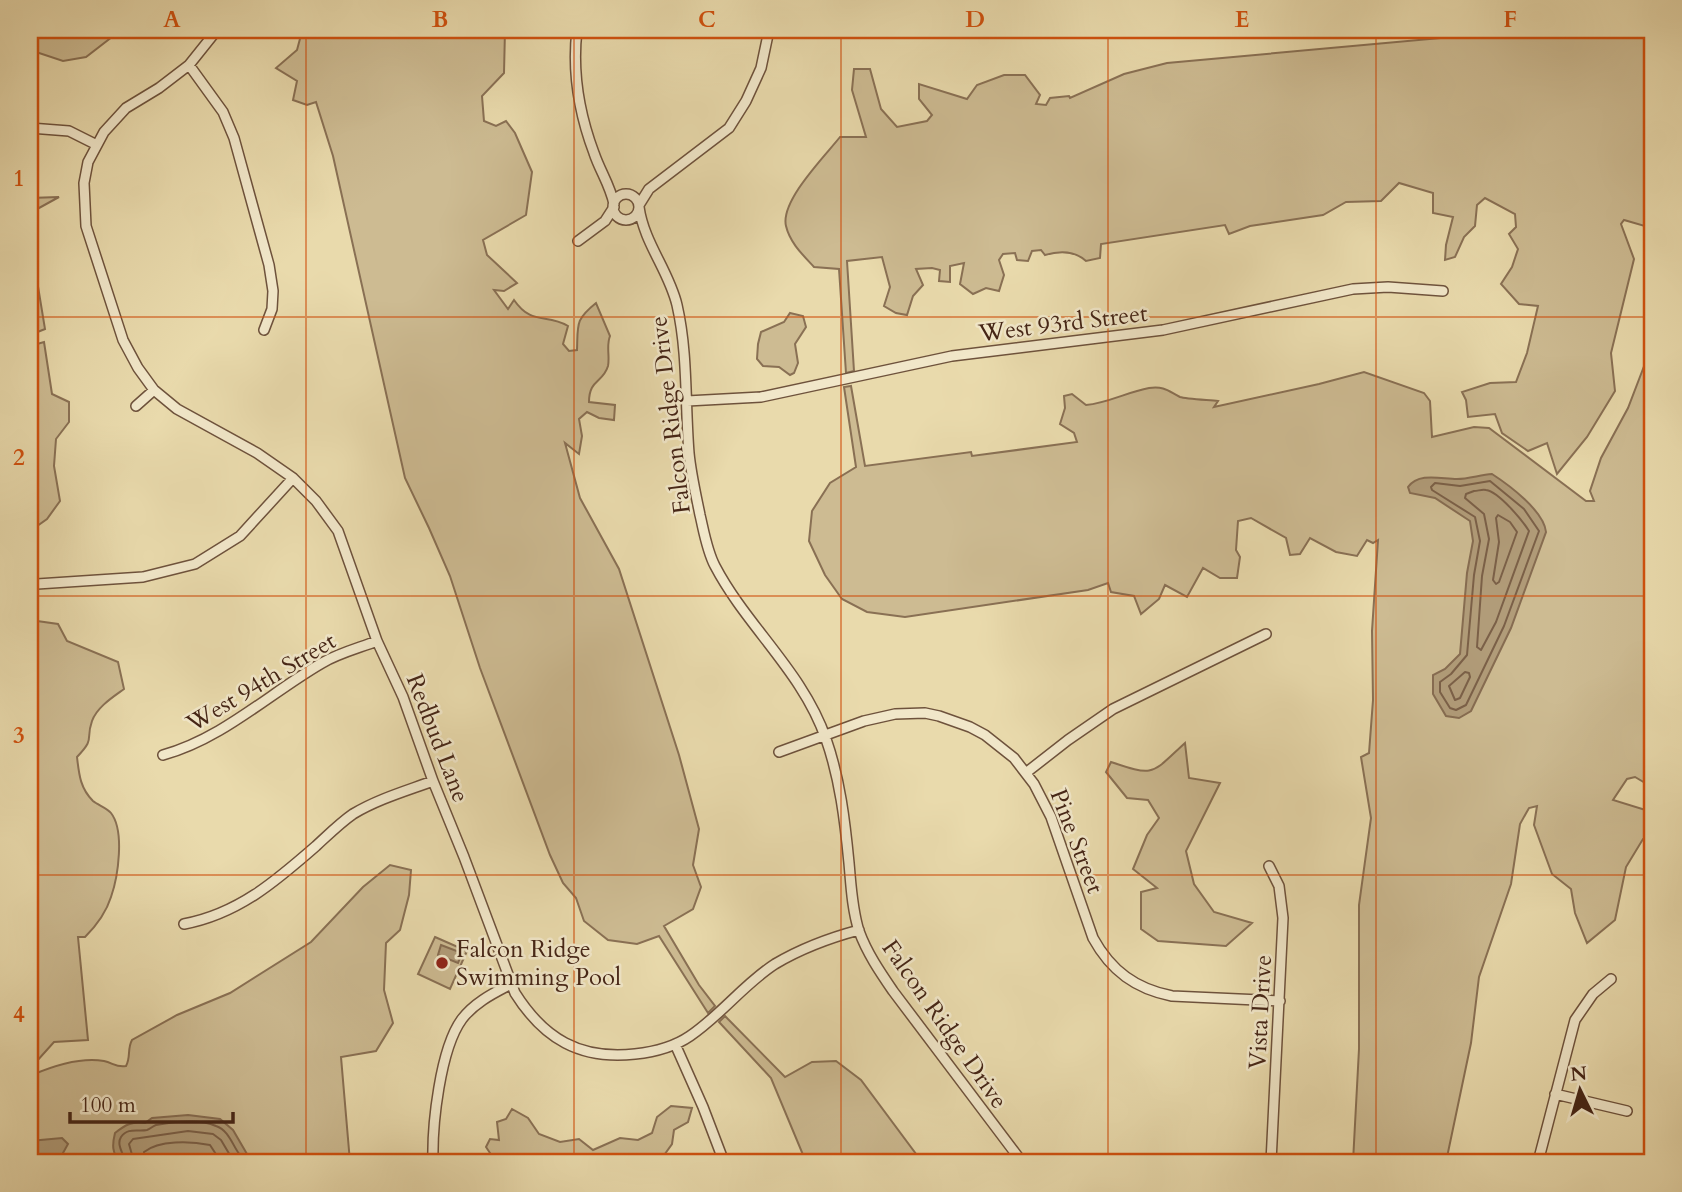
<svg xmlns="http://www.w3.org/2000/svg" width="1682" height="1192" viewBox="0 0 1682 1192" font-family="Cardo,serif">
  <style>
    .green { fill: #cdbb92; stroke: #897054; stroke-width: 2 }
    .water { fill: #b19c79; stroke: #866c51; stroke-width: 2 }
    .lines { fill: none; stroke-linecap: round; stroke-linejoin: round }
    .shore { stroke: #7b6048; stroke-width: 2 }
    .street-casing { stroke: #6e523c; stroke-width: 12 }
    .street { stroke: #f1e7c9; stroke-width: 9 }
    .grid { fill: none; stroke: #d0510e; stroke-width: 2; stroke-opacity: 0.55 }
    .poi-dot { fill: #8f2418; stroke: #f1e7c9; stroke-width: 2.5 }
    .labels { text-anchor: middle; stroke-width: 5; stroke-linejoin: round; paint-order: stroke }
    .street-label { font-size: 24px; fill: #452516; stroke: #f1e7c9 }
    .poi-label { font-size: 24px; fill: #452516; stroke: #f1e7c9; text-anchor: start }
    .neatline { fill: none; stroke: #d0510e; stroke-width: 2.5 }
    .grid-label { font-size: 23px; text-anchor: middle; font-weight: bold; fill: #d0510e }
  </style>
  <rect width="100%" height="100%" fill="#e9daac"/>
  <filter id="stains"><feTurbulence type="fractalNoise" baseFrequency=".00286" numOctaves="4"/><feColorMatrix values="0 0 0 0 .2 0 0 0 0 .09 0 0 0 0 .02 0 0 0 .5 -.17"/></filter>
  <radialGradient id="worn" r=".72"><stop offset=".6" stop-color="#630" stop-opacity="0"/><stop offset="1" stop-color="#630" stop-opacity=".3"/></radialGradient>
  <path class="green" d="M30,30H121L86,57L63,61L30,50Z
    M295,30H505L504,73L482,96L484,121L496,126L506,121L515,133L532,172L526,215L483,240L487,255L517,283L504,291L494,290L508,309L514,300C532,326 546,313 568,326L563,344L569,351L577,350C578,324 575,320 596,303L610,336C606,346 610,356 608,366C603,383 589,379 589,402L615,405L614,420L599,418L587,412L579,419L582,436L579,454L565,443L580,498L619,569L679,755L699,829L693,865L701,887L693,909L664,926L699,985L715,1006L708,1013L659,936L637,944L608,940L584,921L576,898L563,883L550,855L480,668L450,576L429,528L405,478L333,156L316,102L307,105L293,100L297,81L276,68L297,50L301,35Z
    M1529,30L1559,35L1570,30H1652V238L1645,226L1624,220L1621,224L1634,259L1611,353L1615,391L1587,437L1557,474L1547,443L1528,451L1502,433L1495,414L1468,417L1466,400L1462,392L1490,383L1516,382L1527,353L1538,306L1519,304L1501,284L1512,267L1518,249L1509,234L1516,227L1515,214L1485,198L1477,205L1475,226L1464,237L1455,257L1445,260L1446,245L1453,217L1433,213V193L1399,183L1381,201L1346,202L1323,215L1250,226L1229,234L1225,225L1101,244L1100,258L1086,261C1074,250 1059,251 1045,255L1041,250L1032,251L1028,261L1017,260L1015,253L1003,254L999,260L1004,275L999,291L986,288L973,294L960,284L964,263L950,266V282L939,281L940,270L932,268L916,269L923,285L913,296L907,315L896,313L884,306L890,287L882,257L847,261L854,371L846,373L839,269L814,267C803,255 790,243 786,226C780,201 825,156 840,137H866L852,90L854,69H870L881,109L897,127L927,121L932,115L919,99V84L967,99L977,85L1004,75H1025L1040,95L1036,104L1046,105L1050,98L1069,96L1070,98L1124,74L1167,63Z
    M59,197L30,213V198Z
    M30,265L35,268L45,329L30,335Z
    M790,313L803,316L806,327L795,344L798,363L794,373L790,375L779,367L763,366L757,359L758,344L761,332L784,322Z
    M44,342L52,394L69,402V422L56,439L54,466L60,501L47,519L30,531V346Z
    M1651,348L1652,787L1635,777L1627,779L1613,800L1652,812V836L1643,839L1626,867L1615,920L1587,943L1575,913L1571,889L1552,874L1534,825L1537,806L1529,808L1520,824L1511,884L1479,977L1471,1043L1446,1162H1353L1359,1049V905L1371,818L1361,757L1369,753L1373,700L1372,631L1378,540L1373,543L1367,540L1357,556L1336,552L1310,538L1300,554L1290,555L1286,538L1251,518L1238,521L1236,550L1240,557L1237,578H1220L1203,568L1187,597L1165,585L1159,599L1141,614L1134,596L1111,592L1108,583L1088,590L905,617L867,612L842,599L825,575L809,541L812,511L830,483L856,467L844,387L851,386L865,466L971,452L972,456L1077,442L1074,433L1060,424L1065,408L1064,396L1072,394L1086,405C1108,403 1127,392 1149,388C1165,386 1168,391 1180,397C1186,399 1209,400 1218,401L1214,407L1319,384L1364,372L1424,393L1430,401L1432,437L1474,427L1489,428L1586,501H1594L1590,491L1601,458L1628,408Z
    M30,620L58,624L67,641L118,662L124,689C113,697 97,707 92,721C85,741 96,737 77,757C79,774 80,788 93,801C98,805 107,808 111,813C125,831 118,877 111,897C106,913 96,926 85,937H78L88,1040L54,1042L36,1062L32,1075C53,1066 81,1057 104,1061C113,1063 117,1068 126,1066C131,1057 127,1049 132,1040L177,1015L230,993L311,942L363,887L390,865L411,870L409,895L400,930L386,943L384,990L393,1023L376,1051L341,1057L350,1162H30Z
    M1185,743L1189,778L1220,783L1186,851L1194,884L1214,912L1252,923L1226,946L1158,941L1141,929V892L1157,888L1133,869L1147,835L1159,818L1148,800L1127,798L1106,772L1111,762C1156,777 1151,774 1185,743Z
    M435,937L467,951L450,989L418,974Z
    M725,1016L785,1077L812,1062L836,1061L861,1080L922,1162H806L771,1078L719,1022Z
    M671,1106L692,1108L688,1122L674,1130L672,1144L662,1158V1162H551L544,1158L525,1160L523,1162H489L492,1156L486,1147L490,1139L499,1140L497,1122L506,1119L512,1109L528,1118L539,1134L560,1142L579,1139L593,1150L620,1138L638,1140L652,1133L657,1117Z"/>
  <path class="water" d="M1492,474C1509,485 1544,511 1546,532L1511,628L1471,711L1459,718L1446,716L1433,694V675L1445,669L1460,654L1467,573L1473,541L1470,521L1435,498L1410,493L1408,487C1419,472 1441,479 1457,479C1468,479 1480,475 1492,474Z
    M441,945L462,953L458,963L438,955Z
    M188,1115L220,1119L233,1130L247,1154L263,1162H120C112,1153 112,1145 115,1133C125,1125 132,1121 145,1123L152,1118Z
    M62,1138L68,1144L58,1162H30V1141Z"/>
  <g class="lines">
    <path class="shore" d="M1490,481L1524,509L1539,531L1504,626L1466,705L1456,710L1450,708L1440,692V682L1451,674L1467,655L1474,575L1480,541L1475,517L1432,490L1431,487L1435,483L1460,486Z
      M1474,491C1478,491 1482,489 1486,490C1499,492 1522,520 1529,531L1496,622L1481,650L1477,647L1482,576L1489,539L1484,514L1465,498L1466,494Z
      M1498,515L1510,522L1517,532L1499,582L1496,584L1493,580L1499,542L1496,518Z
      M1465,672L1469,673L1470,677L1460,698L1455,700L1449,686Z
      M125,1162C124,1154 116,1145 121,1137C128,1127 138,1132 147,1130C150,1129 153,1126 156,1125C173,1122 200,1119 216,1126C233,1132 233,1154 248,1162
      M134,1162L129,1144L133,1139L188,1131L213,1134L221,1140L234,1162
      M144,1162V1152C159,1140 190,1141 210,1145L221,1162"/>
    <g class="street-casing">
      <path id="street" d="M217,30L189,65L159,88L126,108L104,132L88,162L84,183L86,226L123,340L138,368L154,390L177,409L257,453L293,478L316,501L338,531L377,641L403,697L433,781L464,857L515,993C544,1039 580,1060 635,1054C654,1052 674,1047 690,1036C721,1015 744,984 775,964C802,948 829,938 859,930
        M577,30C572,72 579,113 594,153C600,171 610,185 614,204
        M189,65L223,112L234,138L269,265L273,291L272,309L264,330
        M30,128L69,131L95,144
        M613 207a13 13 0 1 1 26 0a13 13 0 1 1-26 0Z
        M639,205L649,189L729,128L746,101L761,68L769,30
        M639,207C644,243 669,271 677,305C688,353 685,404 689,453C691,474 696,495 700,515C704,532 707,551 715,566C747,627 803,672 826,739C840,779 845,821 849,863C851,885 852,909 859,931C867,953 880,972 893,991L1022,1162
        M578,241L605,221L614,207
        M687,401L761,397L952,356L1163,330L1353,289L1388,287L1443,291
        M136,406L154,390
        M37,584L143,577L195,564L240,536L293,478
        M779,752L864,721L895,714L925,713L939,716L970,727L985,735L1014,758L1034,784L1051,817L1093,938C1111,971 1136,989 1172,996L1280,1001
        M163,755C222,739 270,693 322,663C339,653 359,648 377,641
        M1027,772L1068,740L1113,709L1266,634
        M1269,866L1279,886L1283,918L1271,1162
        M184,924C238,914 276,881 316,846C328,835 340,823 353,814C378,799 406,791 433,781
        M675,1044L703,1107L724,1162
        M1555,1094L1627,1111
        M433,1162C432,1125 440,1049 462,1019C475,1002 494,993 511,984
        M1538,1162L1575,1020L1593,994L1611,979"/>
    </g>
    <use href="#street" class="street"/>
  </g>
  <path class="grid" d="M306,30V1162M574,30V1162M841,30V1162M1108,30V1162M1376,30V1162M30,317H1652M30,596H1652M30,875H1652"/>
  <circle class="poi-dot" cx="442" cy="963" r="7"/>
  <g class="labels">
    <g class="street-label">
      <text transform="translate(1063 323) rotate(-7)" y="8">West 93rd Street</text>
      <text transform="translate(670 415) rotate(-97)" y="8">Falcon Ridge Drive</text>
      <text transform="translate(261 682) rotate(-31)" y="8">West 94th Street</text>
      <text transform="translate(438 738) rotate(69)" y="8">Redbud Lane</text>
      <text transform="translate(1077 841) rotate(69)" y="8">Pine Street</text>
      <text transform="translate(1260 1012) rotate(-87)" y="8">Vista Drive</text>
      <text transform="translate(945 1024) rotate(55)" y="8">Falcon Ridge Drive</text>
    </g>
    <g class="poi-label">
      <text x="456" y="957">Falcon Ridge<tspan x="456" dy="28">Swimming Pool</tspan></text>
    </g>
  </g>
  <rect width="1682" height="1192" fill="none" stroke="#e9daac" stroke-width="77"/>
  <g transform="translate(1580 1090) rotate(355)" stroke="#f1e7c9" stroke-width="5" paint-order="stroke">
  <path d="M0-5L12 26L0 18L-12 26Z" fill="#452516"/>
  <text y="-10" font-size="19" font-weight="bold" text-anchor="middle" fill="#452516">N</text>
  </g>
  <path d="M70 1112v10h163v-10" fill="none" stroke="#452516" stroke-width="3.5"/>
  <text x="80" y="1112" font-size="21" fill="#452516" stroke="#f1e7c9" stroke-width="5" paint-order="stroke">100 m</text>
  <rect x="38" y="38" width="1606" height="1116" class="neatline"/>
  <g class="grid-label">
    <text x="172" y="27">A</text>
    <text x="440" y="27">B</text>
    <text x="707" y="27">C</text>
    <text x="975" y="27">D</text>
    <text x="1242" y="27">E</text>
    <text x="1510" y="27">F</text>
    <text x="19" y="186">1</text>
    <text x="19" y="465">2</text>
    <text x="19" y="743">3</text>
    <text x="19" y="1022">4</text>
  </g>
  <rect width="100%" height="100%" filter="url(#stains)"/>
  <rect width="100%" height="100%" fill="url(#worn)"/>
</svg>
